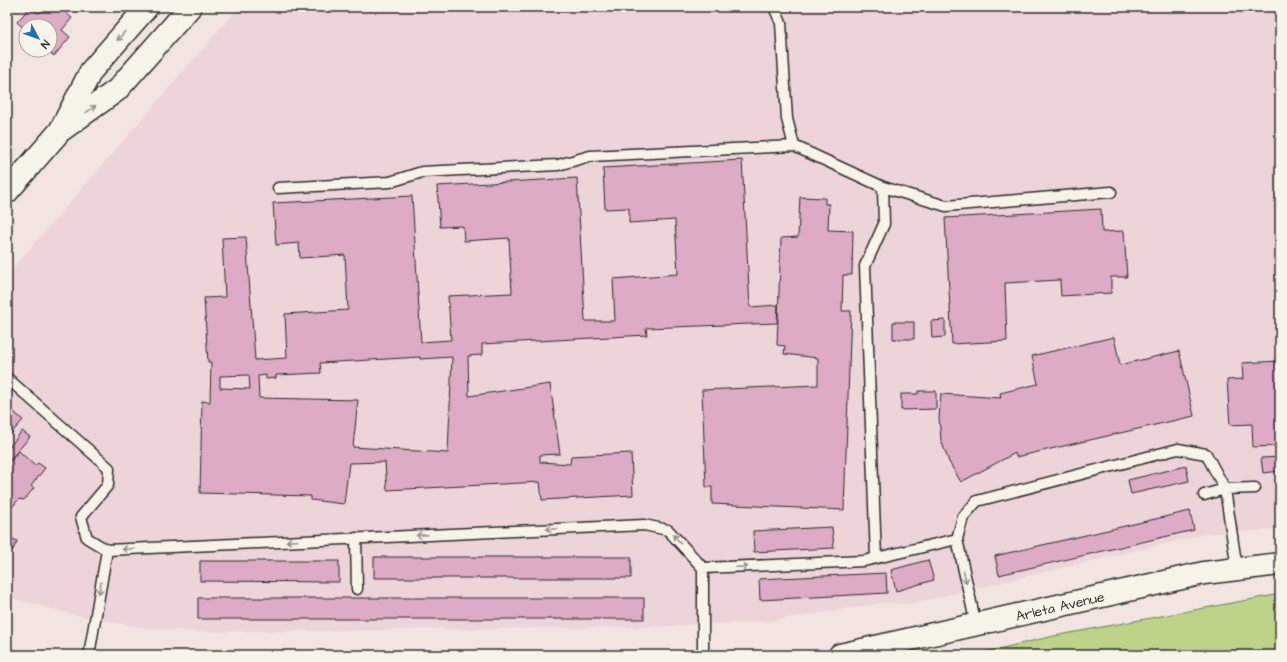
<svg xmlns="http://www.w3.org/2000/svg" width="1287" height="662" viewBox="0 0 1287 662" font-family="'Architects Daughter',sans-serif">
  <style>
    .built { fill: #ecd4d9 }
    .green { fill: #bcd389; stroke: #747f5a }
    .building { fill: #deabc7; stroke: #2b2b2b; fill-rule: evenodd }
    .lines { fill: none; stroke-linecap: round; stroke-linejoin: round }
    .service-casing { stroke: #2b2b2b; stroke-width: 13 }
    .secondary-casing { stroke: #2b2b2b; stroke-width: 25 }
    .primary-casing { stroke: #2b2b2b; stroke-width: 25 }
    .service { stroke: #f7f3e8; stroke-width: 10 }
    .secondary { stroke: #f7f3e8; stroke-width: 22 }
    .primary { stroke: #f7f3e8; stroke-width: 22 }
    .oneway { stroke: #918f8a }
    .labels { text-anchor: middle; stroke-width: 3; stroke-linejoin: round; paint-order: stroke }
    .street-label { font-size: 14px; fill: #2b2b2b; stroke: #f7f3e8 }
  </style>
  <rect width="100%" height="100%" fill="#f2e5e1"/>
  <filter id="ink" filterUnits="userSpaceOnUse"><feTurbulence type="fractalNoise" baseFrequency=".025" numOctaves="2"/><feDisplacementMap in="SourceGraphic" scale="8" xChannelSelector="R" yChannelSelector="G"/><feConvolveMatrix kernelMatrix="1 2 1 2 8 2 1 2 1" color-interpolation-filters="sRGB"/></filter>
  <g filter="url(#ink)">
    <path class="built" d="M239,7H1280V529L1206,534L910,604L883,603L769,621L654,627L198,632L140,627L71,614L7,597V275Z"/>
    <path class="green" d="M1280,594V655H972L1054,636Z"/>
    <path class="building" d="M30,7L38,13L41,12L46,7H59L72,18L62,30L70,37L54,56L47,50H50V26H26V31L17,22Z
      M742,160L750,307L778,305L777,323L646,328L647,335L482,344V355L468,356L469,396L550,384L560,454L540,455V462L570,464L571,456L631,453L633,495L542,500L540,482L387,490L385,462L349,463L344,504L311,500V496L200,493L202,401L210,402L211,362H208L204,298L225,297L222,238L246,237L255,360L287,358L285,314L348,310L345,255L300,258L299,243L276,245L273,203L412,196L421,342L451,340L448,296L512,293L509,238L464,241L463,226L440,227L437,186L577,178L585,321H615L613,279L678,274L675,220L629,223V208L605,209L603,168ZM420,357V359L452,357L448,453L353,447L358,400L259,398L258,376L266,375V379L276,378V375L321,373L320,363ZM249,375L250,389L220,388V376Z
      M800,197L825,198V204H829L828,230L853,231L852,275H843L842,311H851L844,510L712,504V487H706L702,390L818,385V358L784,354L785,346L777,345L781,238L798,237Z
      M1101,209L1102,232L1124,231L1127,277H1111V293L1061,296L1060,280L1005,283L1007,341L952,344L945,218Z
      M945,320V337L932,338L931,321Z
      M893,322H914V339H893Z
      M1114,337L1120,365L1179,351L1194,416L1016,457L1015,453L961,482L949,462L941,440L939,418L941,394L1001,398L1000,393L1038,384L1032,356Z
      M1280,361V446L1253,447L1252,424L1230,425L1227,380L1243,379L1242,363Z
      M918,391H936V409L901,410V394H918Z
      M7,406L23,420L7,438Z
      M22,431L30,437L7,463V450Z
      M19,451L35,466L38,463L45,468L31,486L34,488L24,500L19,499L7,513V465Z
      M1280,457V471L1263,473L1261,458Z
      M1186,466L1189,481L1131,494L1128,480Z
      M1190,511L1194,530L999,575L995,556Z
      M832,527L834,548L754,552L753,531Z
      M7,536L17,541L13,550L7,547Z
      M374,557H631V578H374Z
      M928,560L934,580L896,591L891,570Z
      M200,561H339V582L200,581Z
      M886,573L887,593L760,600L759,579Z
      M198,598H644V619H198Z"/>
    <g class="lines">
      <g class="service-casing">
        <path id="service" d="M774,7L781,23L787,119L794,146L883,187L884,224L865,266L876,558
          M883,187L946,206L1111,192
          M278,188L390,182L422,172L558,165L590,156L794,146
          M7,378L109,468L108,485L81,517L87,538L107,550L644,525L668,530L703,568V655
          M1204,495L1225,489L1255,488
          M356,538L357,589
          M703,568L864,561L957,539
          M976,625L957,539L963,517L977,501L1178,449L1206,454L1225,489L1237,569
          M89,655L107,550"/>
      </g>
      <g class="secondary-casing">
        <path id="secondary" d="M840,655L1204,573L1280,564"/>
      </g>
      <g class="primary-casing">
        <path id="primary" d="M61,129L91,71L147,7
          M7,192L60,131L117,90L190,7"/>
      </g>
      <use href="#service" class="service"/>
      <use href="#secondary" class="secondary"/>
      <use href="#primary" class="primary"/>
    </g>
    <defs><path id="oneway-shaft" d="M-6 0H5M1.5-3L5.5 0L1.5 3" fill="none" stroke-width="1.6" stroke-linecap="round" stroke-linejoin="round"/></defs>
    <g class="oneway">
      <use href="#oneway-shaft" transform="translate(121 36) rotate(131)"/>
      <use href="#oneway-shaft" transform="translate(91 109) rotate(-36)"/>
      <use href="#oneway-shaft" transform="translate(552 529) rotate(177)"/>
      <use href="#oneway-shaft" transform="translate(422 535) rotate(177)"/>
      <use href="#oneway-shaft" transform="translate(677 539) rotate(-132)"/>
      <use href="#oneway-shaft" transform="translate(292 541) rotate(177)"/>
      <use href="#oneway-shaft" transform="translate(128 549) rotate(177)"/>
      <use href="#oneway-shaft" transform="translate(742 567) rotate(-3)"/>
      <use href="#oneway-shaft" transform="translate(965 577) rotate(77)"/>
      <use href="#oneway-shaft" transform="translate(100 588) rotate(99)"/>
    </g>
  </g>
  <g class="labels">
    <g class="street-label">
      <text transform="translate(1060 606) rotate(-13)" y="5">Arleta Avenue</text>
    </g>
  </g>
  <rect width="1287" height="662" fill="none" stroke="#f7f3e8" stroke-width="24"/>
  <rect x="12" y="12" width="1263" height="638" fill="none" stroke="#2b2b2b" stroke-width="1.5" filter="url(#ink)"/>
  <g transform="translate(38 38) rotate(131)"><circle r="19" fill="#f7f3e8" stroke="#a5a39c"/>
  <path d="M0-3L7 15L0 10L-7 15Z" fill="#1f6fb2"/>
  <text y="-6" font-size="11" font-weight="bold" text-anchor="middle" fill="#2b2b2b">N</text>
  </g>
</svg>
